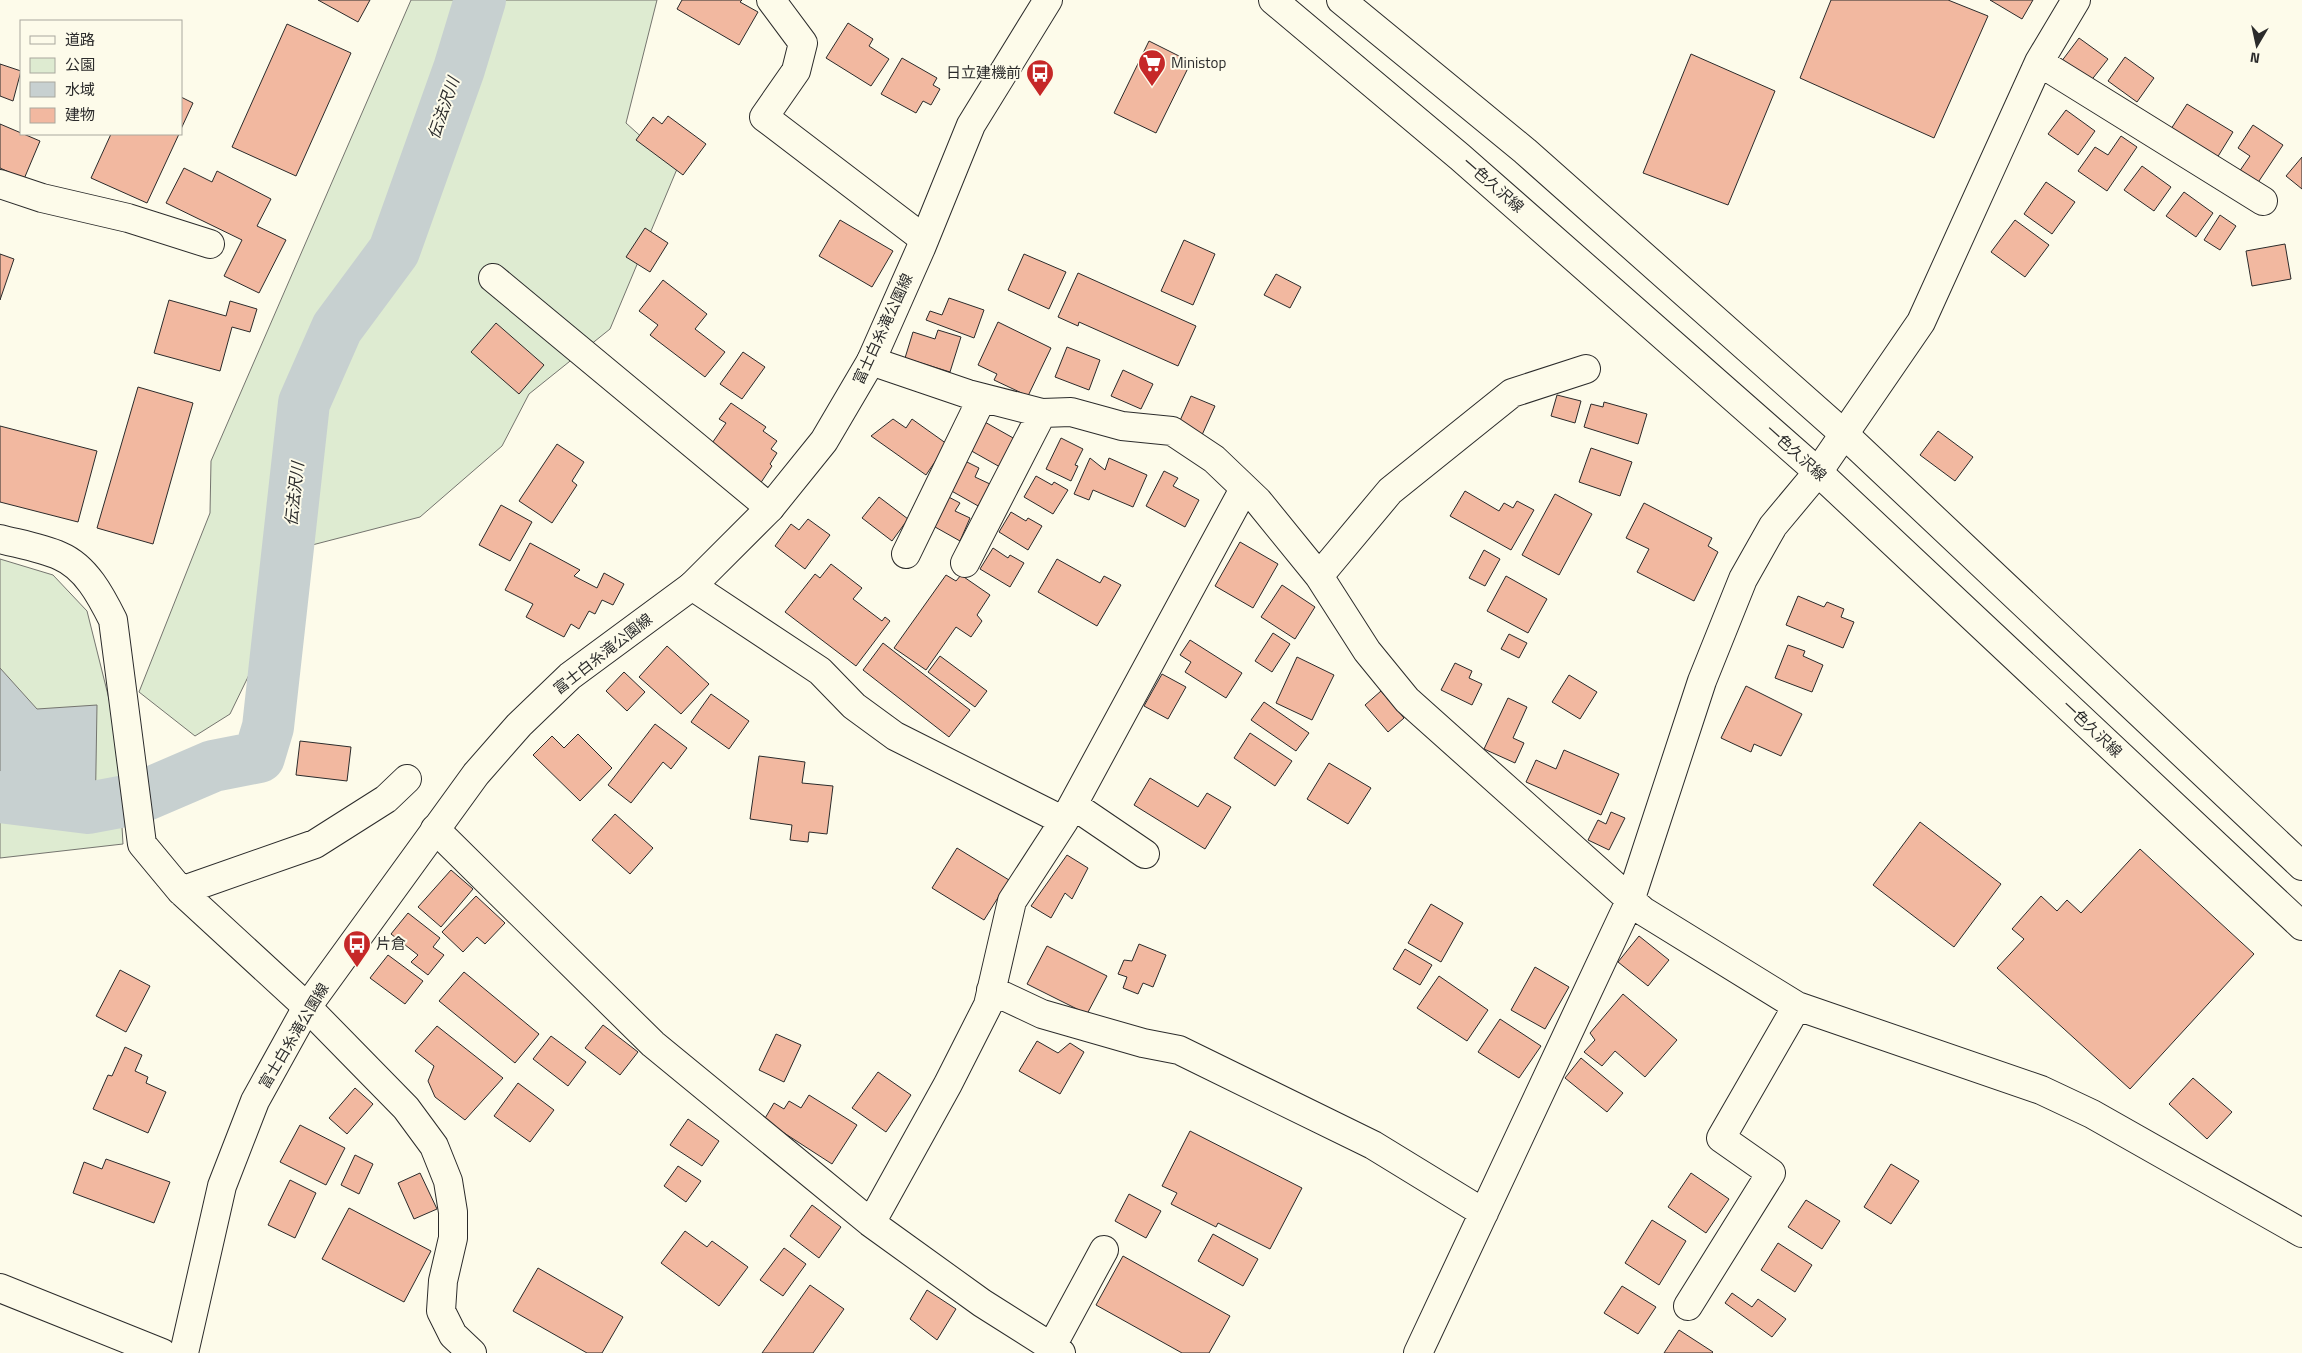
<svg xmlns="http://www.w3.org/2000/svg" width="2302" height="1353" viewBox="0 0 2302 1353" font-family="'Titillium Web','Noto Sans JP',sans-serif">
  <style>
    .green { fill: #deebd1; stroke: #74746e }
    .water { fill: #c7d0d0; stroke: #74746e }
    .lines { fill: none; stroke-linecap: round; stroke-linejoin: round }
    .river { stroke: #c7d0d0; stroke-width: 52 }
    .building { fill: #f2b8a0; stroke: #2b2b2b }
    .minor-casing { stroke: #2b2b2b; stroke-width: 30 }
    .major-casing { stroke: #2b2b2b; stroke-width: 30 }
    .highway-casing { stroke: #2b2b2b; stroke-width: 30 }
    .minor { stroke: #fdfbea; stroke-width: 28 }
    .major { stroke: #fdfbea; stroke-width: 28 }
    .highway { stroke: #fdfbea; stroke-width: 28 }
    .labels { text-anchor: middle; stroke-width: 4; stroke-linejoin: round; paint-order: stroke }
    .poi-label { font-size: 15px; fill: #2b2b2b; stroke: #fdfbea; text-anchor: start }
    .street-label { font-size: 15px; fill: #2b2b2b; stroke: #fdfbea }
    .water-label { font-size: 16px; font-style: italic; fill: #2b2b2b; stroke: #fdfbea }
  </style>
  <rect width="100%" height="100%" fill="#fdfbea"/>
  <path class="green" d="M411,0H657L626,123L677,169L610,329L529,394L502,446L420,517L289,551L282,607L230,714L195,736L139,692L210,513L211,461Z
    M0,559L53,575L87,611L116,727L123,844L0,858Z"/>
  <path class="water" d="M0,668L37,709L97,705L95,828L9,814L0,820Z"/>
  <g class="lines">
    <path class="river" d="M0,797L88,808L136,799L213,766L259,757L268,727L304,403L337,328L394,251L459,69L480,0"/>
  </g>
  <path class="building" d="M318,0H370L358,22Z
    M682,0H742L740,2L758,12L739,45L677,9Z
    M1831,0H1948L1988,16L1934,138L1800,78Z
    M1990,0H2033L2022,19Z
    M848,23L873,39L869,46L889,59L871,86L826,58Z
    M287,24L351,53L296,176L232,147Z
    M2079,38L2108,59L2090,82L2061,62Z
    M1149,41L1191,62L1156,133L1114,113Z
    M1691,54L1775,91L1728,205L1643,173Z
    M2125,57L2154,78L2137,102L2108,81Z
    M902,58L937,78L933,85L940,89L931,105L923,101L916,113L881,94Z
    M0,64L21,71L13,101L0,96Z
    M181,97L193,103L181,129Z
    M2187,104L2233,132L2217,158L2171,129Z
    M2066,110L2095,131L2078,155L2048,134Z
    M668,116L706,144L683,175L636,140L653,117L662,124Z
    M0,124L40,141L24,179L0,168Z
    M2253,125L2283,145L2257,184L2239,172L2250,156L2238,148Z
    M111,134H179L147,203L91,178Z
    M2121,136L2137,147L2107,191L2078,171L2095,147L2108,155Z
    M2302,157V189L2286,176Z
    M2142,166L2171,187L2154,211L2124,190Z
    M184,168L212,182L217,171L271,199L257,226L286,240L259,293L224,276L242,240L166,203Z
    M2046,182L2075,202L2052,234L2024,214Z
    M2184,192L2213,213L2196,237L2166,216Z
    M2220,215L2236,226L2220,250L2204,240Z
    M840,220L893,251L872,287L819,256Z
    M2015,220L2049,245L2025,277L1991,252Z
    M645,228L668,243L650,272L626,257Z
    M1184,240L1215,254L1193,305L1161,291Z
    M2285,244L2291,279L2252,286L2246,251Z
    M0,254L14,259L0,300Z
    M1024,254L1066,272L1049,309L1008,290Z
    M1078,273L1196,326L1178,366L1079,322L1078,326L1058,317Z
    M1276,274L1301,287L1290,308L1264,295Z
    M663,280L707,314L695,329L725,352L705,377L650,335L658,325L639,311Z
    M949,298L984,310L974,338L926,320L930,311L942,315Z
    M169,300L226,316L230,301L257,309L250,332L232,327L220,371L154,353Z
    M998,322L1051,348L1028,396L994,380L997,374L978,365Z
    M496,323L544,365L519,394L471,352Z
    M938,330L961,337L950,372L905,358L913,332L935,339Z
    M1067,347L1100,360L1089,390L1055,377Z
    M743,352L765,367L742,399L720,384Z
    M1123,370L1153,384L1141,409L1111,396Z
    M138,387L193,403L153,544L97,528Z
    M1557,395L1581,401L1575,423L1551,416Z
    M1191,396L1215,406L1202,435L1178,425Z
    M1604,402L1647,414L1638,444L1584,427L1591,404L1603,407Z
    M731,403L766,427L763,431L777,441L771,449L777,453L770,464L772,466L756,490L708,449L726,423L719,419Z
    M893,419L906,428L912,419L947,444L926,475L871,436Z
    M983,421L1015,439L1000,467L968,449Z
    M0,426L97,451L78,522L0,502Z
    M1938,431L1973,457L1955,481L1920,455Z
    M1061,438L1083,449L1075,465L1078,466L1071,481L1046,469Z
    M557,444L584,462L572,481L577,485L552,523L519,501Z
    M1591,448L1632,462L1620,496L1579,482Z
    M1090,458L1105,470L1109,458L1147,475L1133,507L1093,490L1089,500L1074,494Z
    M963,460L979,468L975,477L990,484L980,507L948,489Z
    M1164,471L1178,478L1173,486L1199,500L1185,527L1146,506Z
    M1036,476L1052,485L1054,482L1068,490L1053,514L1024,497Z
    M1465,491L1499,511L1504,503L1513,508L1517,501L1534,510L1511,550L1450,516Z
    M943,494L960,503L955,511L970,518L960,541L928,523Z
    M1555,494L1592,514L1559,575L1522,555Z
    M879,497L908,519L892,541L862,518Z
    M1644,503L1712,538L1708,546L1718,552L1694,601L1637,572L1649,549L1626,538Z
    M501,505L532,522L510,561L479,545Z
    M1011,512L1026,521L1028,518L1042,526L1028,550L999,532Z
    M808,519L830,535L805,569L775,546L791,524L799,530Z
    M1240,542L1278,564L1253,608L1215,586Z
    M530,543L580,570L574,576L597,588L604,573L624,584L613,605L602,600L595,614L589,611L579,629L571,624L564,637L526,617L533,604L505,590Z
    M993,548L1008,558L1010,555L1024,563L1010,587L980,569Z
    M1484,550L1500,559L1485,586L1469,578Z
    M1057,559L1100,583L1104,576L1121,585L1097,626L1038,592Z
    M831,564L862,588L853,599L882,621L885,617L890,621L856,666L785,612L815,574L820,578Z
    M946,575L956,581L961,575L990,595L977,615L982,621L971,637L956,627L926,670L894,648Z
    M1506,576L1547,599L1528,633L1487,611Z
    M1282,585L1315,607L1295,639L1261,617Z
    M1798,596L1824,607L1827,602L1844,609L1841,617L1854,622L1843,648L1786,625Z
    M1273,633L1290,644L1272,672L1255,661Z
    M1509,634L1527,643L1519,658L1501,649Z
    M1190,640L1242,673L1226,698L1185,672L1191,662L1180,655Z
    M883,643L970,710L949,737L863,670Z
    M1788,645L1805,651L1803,656L1823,665L1812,692L1775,678Z
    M667,646L709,684L681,714L639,677Z
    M940,656L987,691L975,707L928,672Z
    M1297,657L1334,675L1312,720L1276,703Z
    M1455,663L1472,671L1469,678L1482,684L1472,705L1441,690Z
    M624,672L645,692L627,711L606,691Z
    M1162,674L1186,687L1168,719L1144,706Z
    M1569,675L1597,692L1580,719L1552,702Z
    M1746,686L1802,714L1781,756L1754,744L1751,752L1721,738Z
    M1381,691L1404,718L1388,732L1365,705Z
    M711,694L749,721L729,749L691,722Z
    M1508,698L1527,707L1513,738L1524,743L1515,763L1484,749Z
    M1264,702L1309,733L1296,751L1251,720Z
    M655,724L687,748L671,769L663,762L631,803L608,785Z
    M1250,733L1292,761L1275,786L1234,758Z
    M578,734L612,768L580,801L533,755L552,736L564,748Z
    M300,741L351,747L347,781L296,775Z
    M1564,750L1619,774L1601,815L1526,782L1536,760L1556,769Z
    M759,756L805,762L802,783L833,786L827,834L809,832L808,842L790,840L792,825L750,819Z
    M1329,763L1371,788L1348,824L1307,799Z
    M1150,778L1198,807L1207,793L1231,807L1205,849L1134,805Z
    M1611,812L1625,818L1609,850L1588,840L1598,820L1606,824Z
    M615,814L653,848L630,874L592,840Z
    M1920,822L2001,884L1954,947L1873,885Z
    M957,848L1009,880L984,920L932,888Z
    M2140,849L2254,954L2130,1089L1997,968L2024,939L2012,929L2041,896L2057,911L2067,900L2081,913Z
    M1067,855L1088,868L1072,899L1065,893L1051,918L1031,906Z
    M451,870L473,889L441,927L418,907Z
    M476,896L505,923L485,944L477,937L463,952L442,932Z
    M1431,904L1463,923L1441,962L1408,943Z
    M408,913L440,938L433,947L444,955L428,975L411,962L418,955L391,934Z
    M1639,936L1669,960L1648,986L1618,962Z
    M1139,944L1166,955L1153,987L1143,983L1138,994L1123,988L1127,977L1118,974L1124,960L1132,961Z
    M1047,946L1107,976L1087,1014L1027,984Z
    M1405,949L1432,965L1420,985L1393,969Z
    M388,955L423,981L405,1004L370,978Z
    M1535,967L1569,987L1545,1029L1511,1010Z
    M120,970L150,986L126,1032L96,1016Z
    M464,972L539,1034L515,1063L439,1001Z
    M1439,976L1488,1010L1467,1041L1417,1008Z
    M1623,994L1677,1040L1645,1077L1615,1051L1602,1066L1584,1052L1595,1040L1590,1033Z
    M1500,1019L1541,1046L1519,1078L1478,1052Z
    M603,1025L638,1052L620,1075L585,1048Z
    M437,1026L503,1078L465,1120L435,1097L428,1081L434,1066L415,1051Z
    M776,1034L801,1045L784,1082L759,1070Z
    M551,1036L586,1062L568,1086L533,1059Z
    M1037,1041L1058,1053L1070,1043L1084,1052L1060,1094L1019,1071Z
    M125,1047L142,1055L135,1071L148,1077L146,1083L166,1092L148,1133L93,1109L108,1075L112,1076Z
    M1581,1058L1623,1093L1607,1112L1565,1078Z
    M878,1072L911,1095L886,1132L852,1108Z
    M2193,1078L2232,1112L2207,1139L2169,1104Z
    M518,1083L554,1110L530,1142L494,1116Z
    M355,1088L373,1104L347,1134L329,1118Z
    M809,1095L857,1125L832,1164L764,1120L774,1103L784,1109L789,1101L801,1108Z
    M688,1119L719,1141L702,1166L670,1145Z
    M300,1125L345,1148L326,1185L280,1162Z
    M1190,1131L1302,1188L1270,1249L1218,1223L1216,1227L1171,1204L1177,1193L1162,1186Z
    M355,1155L373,1164L359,1194L341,1185Z
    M106,1159L170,1182L154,1223L73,1193L84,1162L102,1169Z
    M1891,1164L1919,1181L1891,1224L1864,1207Z
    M678,1166L701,1181L686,1202L664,1186Z
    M420,1173L437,1209L414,1219L398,1183Z
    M1691,1173L1729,1199L1706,1233L1668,1207Z
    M290,1180L316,1193L295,1238L268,1225Z
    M1129,1194L1161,1211L1146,1238L1115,1221Z
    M1806,1200L1840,1221L1822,1249L1788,1227Z
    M812,1205L841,1227L819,1258L790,1236Z
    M349,1208L431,1251L404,1302L322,1259Z
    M1652,1220L1686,1241L1659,1285L1625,1263Z
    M685,1231L707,1247L712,1241L748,1267L719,1306L661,1263Z
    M1213,1234L1258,1259L1243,1286L1198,1261Z
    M1778,1243L1812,1265L1795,1292L1761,1270Z
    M784,1248L806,1264L783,1296L760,1280Z
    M1123,1256L1230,1316L1209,1353H1182L1096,1305Z
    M538,1268L623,1317L602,1353H587L513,1311Z
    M810,1285L844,1309L813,1353H762Z
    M1622,1286L1656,1307L1638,1334L1604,1313Z
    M927,1290L956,1309L937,1340L910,1319Z
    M1732,1293L1752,1307L1758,1299L1786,1319L1772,1337L1725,1303Z
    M1679,1330L1713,1352L1712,1353H1664Z"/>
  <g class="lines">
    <g class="minor-casing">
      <path id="minor" d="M771,0L803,43L796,71L764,117L924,239
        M2039,62L2263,201
        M0,184L42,198L128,218L210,244
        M493,278L770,508
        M871,361L968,394L1042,413L1071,412L1122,426L1172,431L1214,459L1258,501L1319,576L1367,651L1407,700L1643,911L1797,1006L2041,1090L2092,1114L2302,1233
        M0,539C19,544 42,548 60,556C86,567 101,596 113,620L142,844L181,891L307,1007L406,1108L434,1146L448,1181L453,1212V1238L443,1281L441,1311L453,1335L472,1353
        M906,554L982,398
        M965,563L1042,413
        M1319,576L1390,491L1512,393L1586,369
        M692,586L820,671L854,706L895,736L1064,821
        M1073,805L1145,854
        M435,829L653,1044L871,1223L982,1303L1061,1353
        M181,891L315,844L386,799L407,779
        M991,990L1042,1014L1143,1043L1179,1050L1373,1145L1484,1213
        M871,1223L948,1084L988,1005L1012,901L1064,821L1244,489
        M1688,1306L1771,1173L1721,1138L1797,1006
        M1051,1348L1104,1250
        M1418,1353L1630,901L1702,681L1743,579L1773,526L1818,472L1921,322L2039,62L2076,0"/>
    </g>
    <g class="major-casing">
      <path id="major" d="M1273,0L1460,157L1818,472L2302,926
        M1341,0L1525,151L1844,434L2302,866
        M184,1353L222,1186L255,1101L307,1007L476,774L519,725L570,676L692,586L770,508L824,441L871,361L921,248L971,125L1048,0"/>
    </g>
    <g class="highway-casing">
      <path id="highway" d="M0,1288L162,1353"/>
    </g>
    <use href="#minor" class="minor"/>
    <use href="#major" class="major"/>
    <use href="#highway" class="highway"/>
  </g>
  <defs>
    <g id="supermarket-pin" transform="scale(1.4375)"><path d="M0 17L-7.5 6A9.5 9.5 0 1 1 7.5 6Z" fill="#c62828" stroke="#fdfbea"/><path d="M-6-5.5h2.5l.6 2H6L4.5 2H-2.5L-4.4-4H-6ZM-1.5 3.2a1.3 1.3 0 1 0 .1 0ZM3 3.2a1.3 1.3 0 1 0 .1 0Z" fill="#fff"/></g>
    <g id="bus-pin" transform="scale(1.4375)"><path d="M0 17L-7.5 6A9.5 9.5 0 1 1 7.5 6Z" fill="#c62828" stroke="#fdfbea"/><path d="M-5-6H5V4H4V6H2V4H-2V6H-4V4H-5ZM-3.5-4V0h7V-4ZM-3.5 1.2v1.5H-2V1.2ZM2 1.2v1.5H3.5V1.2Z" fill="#fff"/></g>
  </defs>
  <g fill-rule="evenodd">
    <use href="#supermarket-pin" x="1152" y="63"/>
    <use href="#bus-pin" x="1040" y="73"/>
    <use href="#bus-pin" x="357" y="944"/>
  </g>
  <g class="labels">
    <g class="poi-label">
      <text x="1171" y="68">Ministop</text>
      <text x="1021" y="78" text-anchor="end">日立建機前</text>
      <text x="376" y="949">片倉</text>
    </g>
    <g class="street-label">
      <text transform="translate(1493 185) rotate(41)" y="5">一色久沢線</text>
      <text transform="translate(883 329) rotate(-65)" y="5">富士白糸滝公園線</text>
      <text transform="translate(1796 453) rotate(42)" y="5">一色久沢線</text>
      <text transform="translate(603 654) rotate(-38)" y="5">富士白糸滝公園線</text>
      <text transform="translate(2092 729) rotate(43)" y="5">一色久沢線</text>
      <text transform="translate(294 1036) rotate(-59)" y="5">富士白糸滝公園線</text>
    </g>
    <g class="water-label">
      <text transform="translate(443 108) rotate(-71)" y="6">伝法沢川</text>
      <text transform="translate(294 494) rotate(-84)" y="6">伝法沢川</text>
    </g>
  </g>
  <rect x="20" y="20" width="162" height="115" fill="#fdfbea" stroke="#a9a89e"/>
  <rect x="30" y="36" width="25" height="8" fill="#fdfbea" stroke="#a9a89e"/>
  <text x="65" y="45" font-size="15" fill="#2b2b2b">道路</text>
  <rect x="30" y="58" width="25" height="15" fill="#deebd1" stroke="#a9a89e"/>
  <text x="65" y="70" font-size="15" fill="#2b2b2b">公園</text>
  <rect x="30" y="82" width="25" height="15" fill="#c7d0d0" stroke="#a9a89e"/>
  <text x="65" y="95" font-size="15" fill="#2b2b2b">水域</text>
  <rect x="30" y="108" width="25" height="15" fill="#f2b8a0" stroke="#a9a89e"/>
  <text x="65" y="120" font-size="15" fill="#2b2b2b">建物</text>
  <g transform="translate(2257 45) rotate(189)" stroke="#fdfbea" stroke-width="4" paint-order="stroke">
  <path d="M0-4L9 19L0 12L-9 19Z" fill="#2b2b2b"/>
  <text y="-8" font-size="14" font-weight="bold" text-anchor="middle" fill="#2b2b2b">N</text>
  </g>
</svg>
